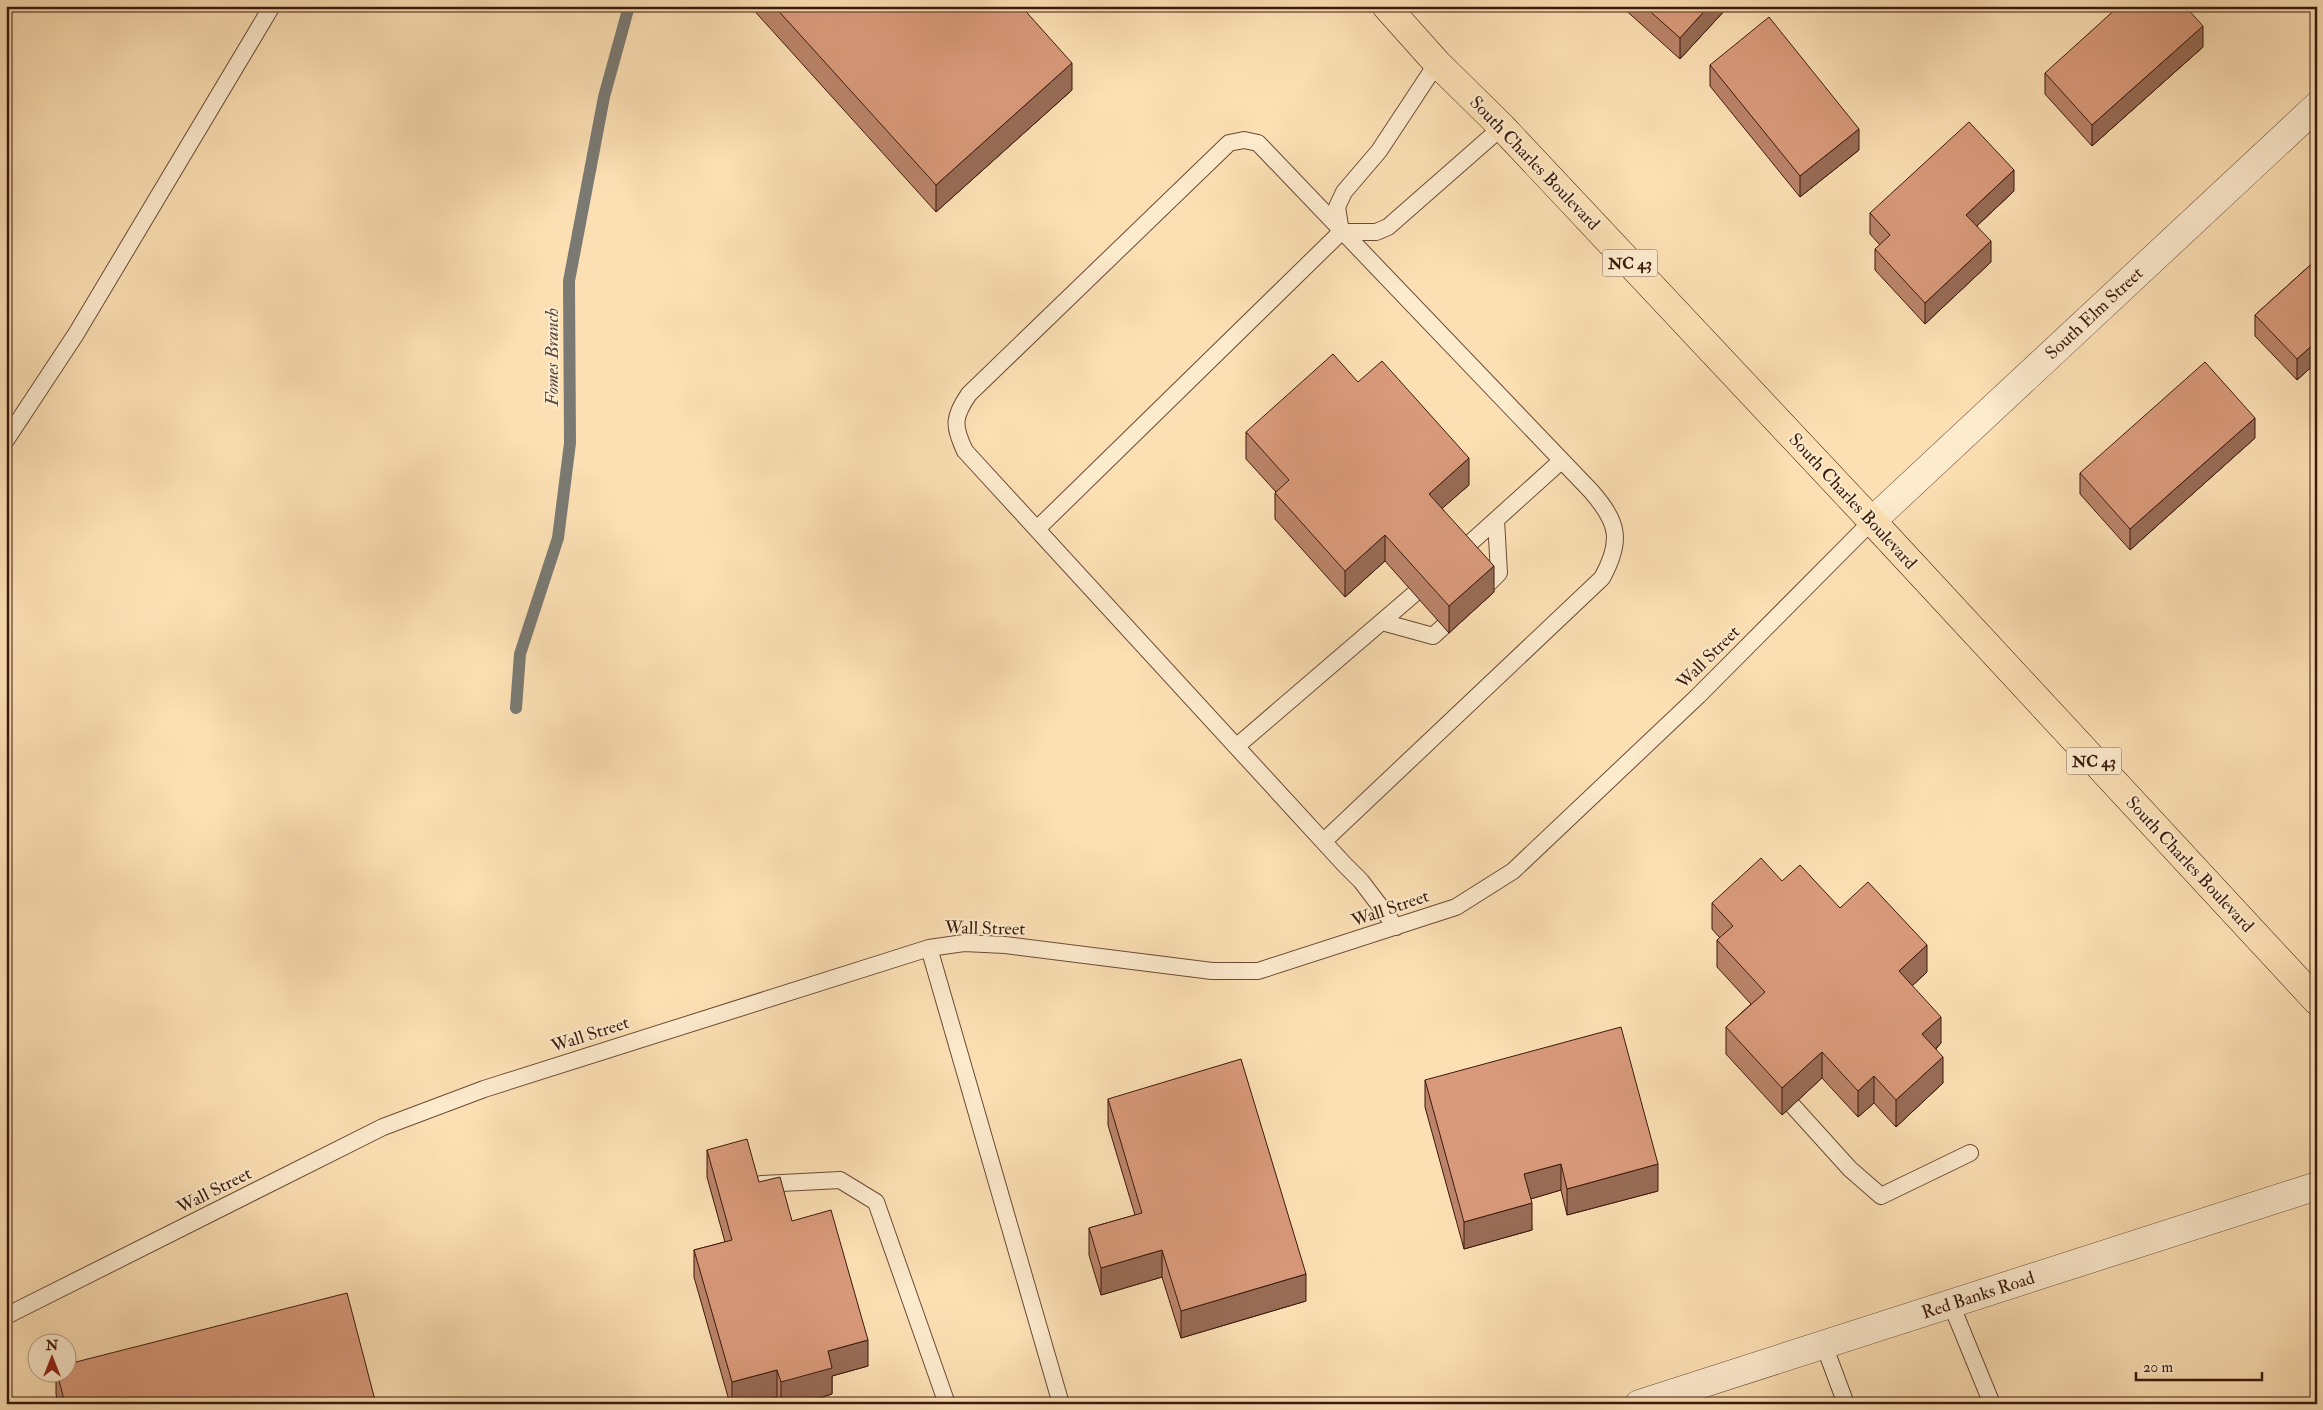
<svg xmlns="http://www.w3.org/2000/svg" width="2323" height="1410" viewBox="0 0 2323 1410" font-family="'IM FELL Double Pica',serif">
  <style>
    .lines { fill: none; stroke-linecap: round; stroke-linejoin: round }
    .stream { stroke: #7a7a73; stroke-width: 12 }
    .service-casing { stroke: #6b4b36; stroke-width: 18 }
    .minor-casing { stroke: #6b4b36; stroke-width: 29 }
    .tertiary-casing { stroke: #6b4b36; stroke-width: 29 }
    .primary-casing { stroke: #3b190c; stroke-width: 29 }
    .service { stroke: #fdebce; stroke-width: 16 }
    .minor { stroke: #fdebce; stroke-width: 28 }
    .tertiary { stroke: #fdebce; stroke-width: 28 }
    .primary { stroke: #fce0b4; stroke-width: 28 }
    .wall { fill: #bb846a; stroke: #3b190c }
    .shaded-wall { fill: #986c56; stroke: #3b190c }
    .building { fill: #d99a7b; stroke: #3b190c }
    .labels { text-anchor: middle; stroke-width: 4; stroke-linejoin: round; paint-order: stroke }
    .shield { fill: #fdebce; stroke: #755846; stroke-width: 1 }
    .shield-label { font-size: 16px; font-weight: bold; fill: #3b190c }
    .street-label { font-size: 18px; fill: #3b190c; stroke: #fdebce }
    .water-label { font-size: 19px; font-style: italic; fill: #5a4940; stroke: #fdebce }
  </style>
  <rect width="100%" height="100%" fill="#fce0b4"/>
  <filter id="stains"><feTurbulence type="fractalNoise" baseFrequency=".004" numOctaves="4"/><feColorMatrix values="0 0 0 0 .2 0 0 0 0 .09 0 0 0 0 .02 0 0 0 .5 -.17"/></filter>
  <radialGradient id="worn" r=".72"><stop offset=".6" stop-color="#630" stop-opacity="0"/><stop offset="1" stop-color="#630" stop-opacity=".3"/></radialGradient>
  <g class="lines">
    <path class="stream" d="M516,708L520,654L558,538L570,443L569,281L604,97L629,6"/>
    <g class="service-casing">
      <path id="service" d="M1341,232L1337,207L1344,192L1379,151L1437,63
        M6,440L76,334L272,6
        M1037,529L1341,232H1376L1388,227L1502,127
        M1458,554L1561,461
        M1487,585L1499,573L1496,520
        M1382,622L1433,636L1444,626
        M1237,746L1414,594
        M1324,841L1602,578C1623,540 1618,522 1591,491L1258,143L1244,140L1229,143L969,394C953,417 953,426 965,451L1344,864L1361,881L1396,927
        M929,948L1061,1404
        M1793,1106L1850,1169L1881,1196L1970,1153
        M761,1184L840,1180L876,1202L947,1404
        M1951,1304L1992,1404
        M6,1316L383,1127L484,1089L929,948L964,943L1005,945L1212,971H1258L1456,907L1513,871L1698,696L1872,521
        M1824,1345L1846,1404"/>
    </g>
    <g class="minor-casing">
      <path id="minor" d="M1872,521L2317,106"/>
    </g>
    <g class="tertiary-casing">
      <path id="tertiary" d="M1639,1404L2317,1186"/>
    </g>
    <g class="primary-casing">
      <path id="primary" d="M1386,6L1437,63L1502,127L1872,521L2317,1001"/>
    </g>
    <use href="#service" class="service"/>
    <use href="#minor" class="minor"/>
    <use href="#tertiary" class="tertiary"/>
    <use href="#primary" class="primary"/>
  </g>
  <path class="wall" d="M750,6H1021L1072,90L936,212Z
    M1621,6H1726V9L1680,59Z
    M2203,47L2092,146L2045,94V73Z
    M1710,65L1859,150L1800,197L1710,86Z
    M2014,191L1977,226L1991,262L1925,324L1875,270V249L1880,245L1870,234V213Z
    M2317,259V362L2297,380L2255,336V315Z
    M1358,382L1469,485L1442,508L1494,592L1449,633L1385,561L1345,597L1275,519V493L1276,492L1246,459V432Z
    M2255,438L2130,550L2080,494V473Z
    M1782,881L1840,908L1927,972L1912,986L1941,1043L1936,1049L1943,1083L1896,1127L1874,1103L1858,1117L1822,1078L1782,1115L1726,1054V1027L1751,1004L1717,967V940L1720,938L1712,929V903Z
    M1425,1080L1658,1191L1567,1215L1561,1190L1530,1199L1532,1230L1464,1249L1425,1107Z
    M1108,1099L1306,1301L1181,1338L1162,1277L1101,1295L1089,1255V1228L1135,1215L1108,1125Z
    M707,1150L759,1182L792,1221L868,1366L832,1376V1394L800,1404H779L777,1397L751,1404H730L694,1277V1250L725,1242L707,1177Z
    M56,1372H68L376,1404H58L56,1394Z"/>
  <path class="shaded-wall" d="M1709,6H1726V9L1680,59V38Z
    M2203,26V47L2092,146V125Z
    M1072,63V90L936,212V185Z
    M1859,129V150L1800,197V176Z
    M2014,170V191L1966,236V215Z
    M1991,241V262L1925,324V303Z
    M2317,341V362L2297,380V359Z
    M2255,418V438L2130,550V529Z
    M1469,458V485L1429,520V494Z
    M1385,535V561L1345,597V571Z
    M1494,566V592L1449,633V606Z
    M1927,945V972L1899,998V971Z
    M1941,1017V1043L1922,1061V1034Z
    M1822,1052V1078L1782,1115V1088Z
    M1943,1057V1083L1896,1127V1100Z
    M1874,1076V1103L1858,1117V1091Z
    M1561,1164V1190L1524,1201V1174Z
    M1658,1164V1191L1567,1215V1189Z
    M1532,1203V1230L1464,1249V1222Z
    M1162,1250V1277L1101,1295V1268Z
    M1306,1274V1301L1181,1338V1311Z
    M868,1340V1366L832,1376V1394L800,1404H781V1382L828,1351Z
    M777,1370V1397L751,1404H732V1382Z"/>
  <path class="building" d="M774,6H1021L1072,63L936,185Z
    M1644,6H1709L1680,38Z
    M2119,6H2185L2203,26L2092,125L2045,73Z
    M1769,17L1859,129L1800,176L1710,65Z
    M1969,122L2014,170L1966,215L1991,241L1925,303L1875,249L1890,235L1870,213Z
    M2317,259V341L2297,359L2255,315Z
    M1333,354L1358,382L1382,361L1469,458L1429,494L1494,566L1449,606L1385,535L1345,571L1275,493L1289,480L1246,432Z
    M2205,362L2255,418L2130,529L2080,473Z
    M1761,858L1782,881L1800,865L1840,908L1868,882L1927,945L1899,971L1941,1017L1922,1034L1943,1057L1896,1100L1874,1076L1858,1091L1822,1052L1782,1088L1726,1027L1765,992L1717,940L1733,926L1712,903Z
    M1621,1027L1658,1164L1567,1189L1561,1164L1524,1174L1532,1203L1464,1222L1425,1080Z
    M1241,1059L1306,1274L1181,1311L1162,1250L1101,1268L1089,1228L1142,1213L1108,1099Z
    M747,1139L759,1182L780,1177L792,1221L831,1210L868,1340L828,1351L832,1368L781,1382L777,1370L732,1382L694,1250L732,1240L707,1150Z
    M347,1293L376,1404H65L57,1372H68V1364Z"/>
  <g class="labels">
    <g class="shield">
      <rect x="1602.5" y="249.5" width="55" height="27" rx="4"/>
      <rect x="2066.5" y="747.5" width="55" height="27" rx="4"/>
    </g>
    <g class="shield-label">
      <text x="1630" y="269">NC 43</text>
      <text x="2094" y="767">NC 43</text>
    </g>
    <g class="street-label">
      <text transform="translate(1535 163) rotate(46)" y="6">South Charles Boulevard</text>
      <text transform="translate(2094 313) rotate(-43)" y="6">South Elm Street</text>
      <text transform="translate(1853 501) rotate(47)" y="6">South Charles Boulevard</text>
      <text transform="translate(1708 657) rotate(-45)" y="6">Wall Street</text>
      <text transform="translate(2190 864) rotate(47)" y="6">South Charles Boulevard</text>
      <text transform="translate(1390 908) rotate(-19)" y="6">Wall Street</text>
      <text transform="translate(985 928) rotate(1)" y="6">Wall Street</text>
      <text transform="translate(590 1034) rotate(-18)" y="6">Wall Street</text>
      <text transform="translate(214 1190) rotate(-27)" y="6">Wall Street</text>
      <text transform="translate(1978 1295) rotate(-18)" y="6">Red Banks Road</text>
    </g>
    <g class="water-label">
      <text transform="translate(551 357) rotate(-90)" y="7">Fomes Branch</text>
    </g>
  </g>
  <rect width="2323" height="1410" fill="none" stroke="#fce0b4" stroke-width="25"/>
  <rect x="8" y="8" width="2308" height="1395" fill="none" stroke="#3b190c" stroke-width="2.5"/>
  <rect x="12" y="12" width="2298" height="1385" fill="none" stroke="#3b190c"/>
  <g transform="translate(52 1358)"><circle r="24" fill="#fdebce" stroke="#af9780"/>
  <path d="M0-4L9 19L0 12L-9 19Z" fill="#8f2418"/>
  <text y="-8" font-size="14" font-weight="bold" text-anchor="middle" fill="#3b190c">N</text>
  </g>
  <path d="M2136 1372v8h126v-8" fill="none" stroke="#3b190c" stroke-width="2.5"/>
  <text x="2143" y="1372" font-size="15" fill="#3b190c" stroke="#fdebce" stroke-width="4" paint-order="stroke">20 m</text>
  <rect width="100%" height="100%" filter="url(#stains)"/>
  <rect width="100%" height="100%" fill="url(#worn)"/>
</svg>
